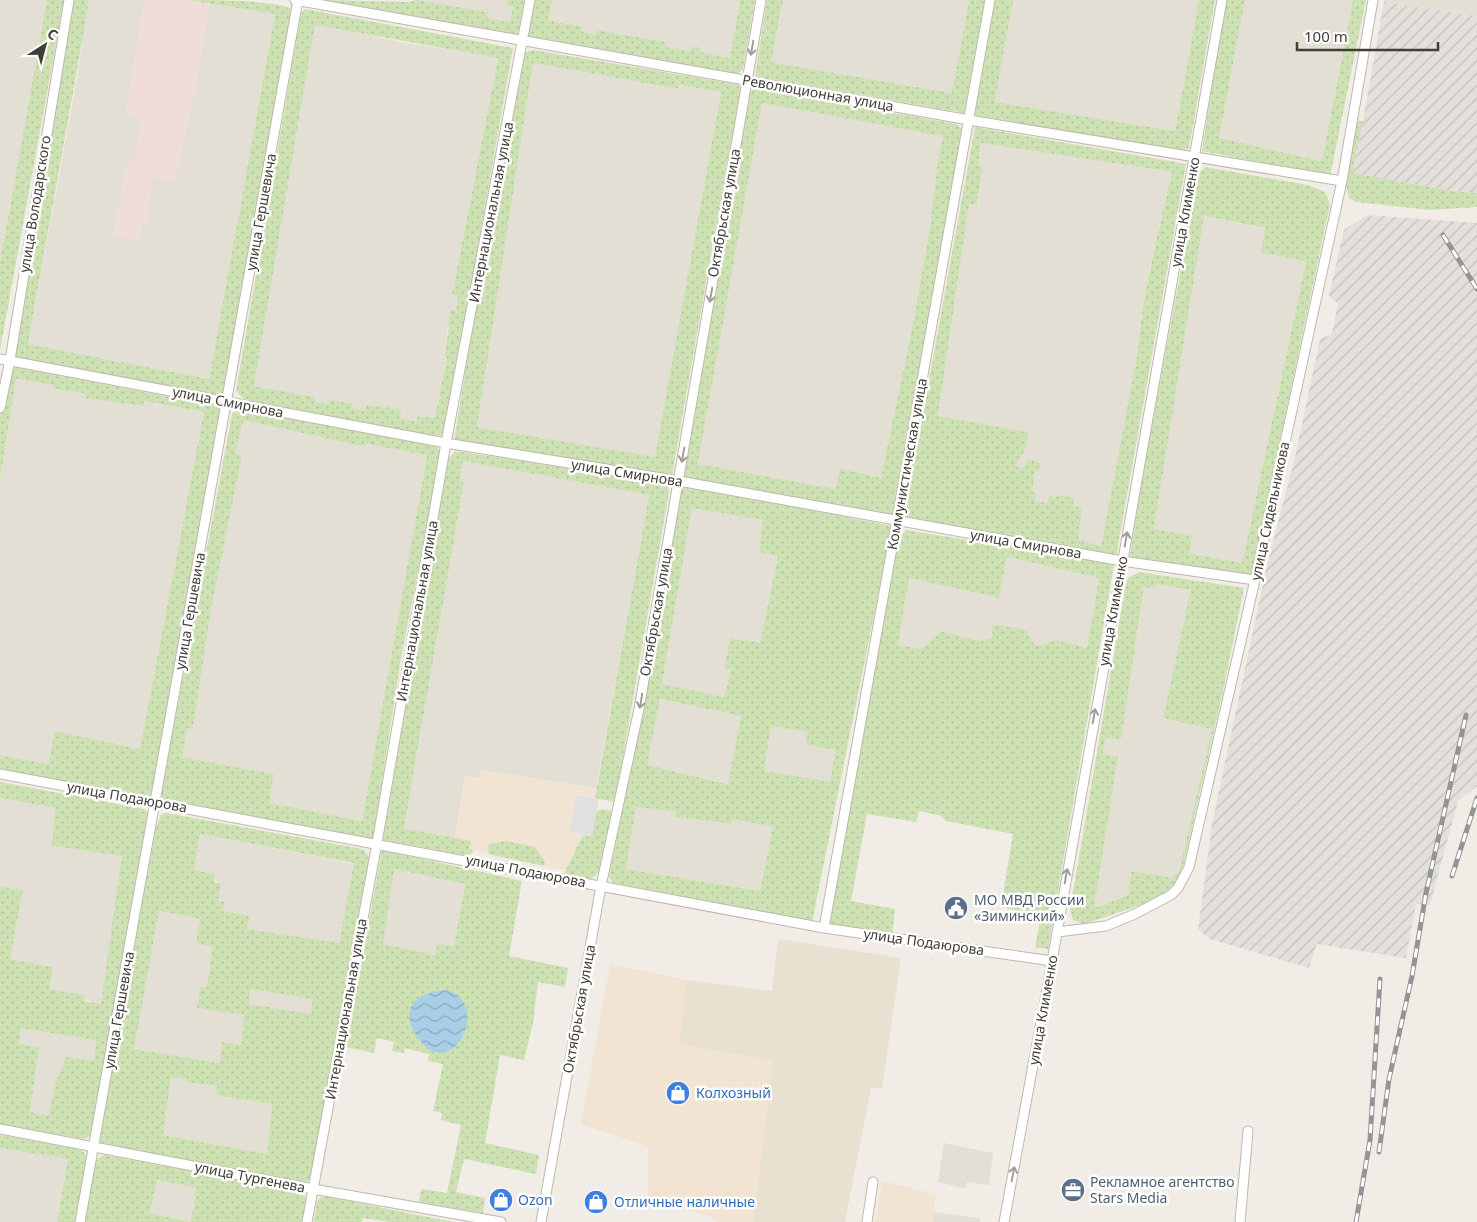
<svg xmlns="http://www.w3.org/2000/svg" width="1477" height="1222" viewBox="0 0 1477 1222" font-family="'Noto Sans',sans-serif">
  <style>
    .residential { fill: #e4dfd5 }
    .commercial { fill: #f1e4d3 }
    .industrial { fill: url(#industrial-furrows) }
    .education { fill: #e8e1d1 }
    .medical { fill: #f0dddb }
    .grass { fill: url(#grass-dots); fill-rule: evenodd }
    .parking { fill: #e2e0de }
    .water { fill: url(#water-waves) }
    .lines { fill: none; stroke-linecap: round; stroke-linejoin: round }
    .minor-casing { stroke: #beb8ad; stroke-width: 11 }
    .minor { stroke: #fff; stroke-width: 9 }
    .rail-casing { stroke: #949494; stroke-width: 5 }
    .rail { stroke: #fff; stroke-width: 3; stroke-dasharray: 9; stroke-linecap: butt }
    .oneway { stroke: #a19e9a }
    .labels { text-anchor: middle; stroke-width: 5; stroke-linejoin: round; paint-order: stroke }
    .street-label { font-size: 14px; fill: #433e36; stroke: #fff }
    .service-label { font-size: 14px; fill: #4e5e75; stroke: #fff; text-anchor: start }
    .shop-label { font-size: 14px; fill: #366cbe; stroke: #fff; text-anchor: start }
  </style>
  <defs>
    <pattern id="industrial-furrows" width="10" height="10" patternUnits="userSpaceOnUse" patternTransform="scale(1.25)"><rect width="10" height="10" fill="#e3dfdb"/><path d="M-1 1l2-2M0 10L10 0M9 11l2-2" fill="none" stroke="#c4c0bd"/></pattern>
    <pattern id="grass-dots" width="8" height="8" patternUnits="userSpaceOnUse" patternTransform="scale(1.25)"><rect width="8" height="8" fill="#cde1b3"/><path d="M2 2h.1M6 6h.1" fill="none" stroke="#b1c29b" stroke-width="1.8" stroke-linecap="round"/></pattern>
    <pattern id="water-waves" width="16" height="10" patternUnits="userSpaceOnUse" patternTransform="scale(1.25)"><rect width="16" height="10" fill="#a9cfe7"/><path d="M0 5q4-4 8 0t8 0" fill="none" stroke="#8ba9bc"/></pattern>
  </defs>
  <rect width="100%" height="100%" fill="#f1ede6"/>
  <path class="residential" d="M0,0H47L0,262Z
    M88,0H145L126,113L142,118L135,159H128L114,235L139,239L141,223L145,224L153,176L175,180L196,83L209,4L275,14L209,379L28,344L78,73Z
    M416,0H507L506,5L513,6L510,22L487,18L488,12Z
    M552,0H740L730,58L700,52L701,49L690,51L665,47V42L598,30L596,35L581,32L582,27L548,20Z
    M783,0H969L953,93L771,62Z
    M1013,0H1199L1175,131L995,102Z
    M1245,0H1353L1322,161L1219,138Z
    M1384,0H1477V16L1384,2Z
    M315,24L406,43L498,57L452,293L458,294L456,311L450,310L444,356L447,357L435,418L418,416L417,421L400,418V409L366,406L365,411L352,409L353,404L330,401L329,404L315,402V397L254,386Z
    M533,63L677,89L678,85L721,92L656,458L477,427Z
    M762,103L944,136L937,166L930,227L914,318L881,478L841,468L836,489L698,464Z
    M981,143L1172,172L1150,265L1139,330L1137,356L1101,546L1077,541L1082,507L1073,506L1057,497L1048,503L1035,501L1032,492L1036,468L1041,463L1022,470L1015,465L1025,450L938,416L969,203L978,204L983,166L978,165Z
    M1204,216L1266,229L1261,252L1306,262L1242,563L1189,553L1154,529Z
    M16,379L54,385V389L84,393L83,398L143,406V401L204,412L140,749L55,731L48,764L0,755V480Z
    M250,420L364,447L365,444L427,455L362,821L269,803L274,774L182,758L188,728H193L211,610L242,456L235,454L243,421Z
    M463,461L649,495L596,788L481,770L478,778L465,776L455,838L404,828L464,484L460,483Z
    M692,507L763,520L778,556L760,643L725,667L731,668L724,697L662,685Z
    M1007,557L1099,578L1087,648L1056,640L1038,646L994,624L992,638L979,641L943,631L921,649L898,645L909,578L999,598Z
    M1155,584L1233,597L1212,729L1179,871L1171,879L1131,871L1128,895L1093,908L1118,758L1103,755L1106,737L1121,739L1144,587Z
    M659,699L741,716L729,784L647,765Z
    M771,725L809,732L807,745L835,750L830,783L764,771Z
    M0,798L55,808L52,846L123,856L102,1004L84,1000V995L49,989L53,967L10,959L23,891L0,886Z
    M636,807L676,812V817L730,824L731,819L773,827L760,891L625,869Z
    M200,834L355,864L339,944L247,929L223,911L218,901L221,883L193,871Z
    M394,869L465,884L454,946L436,955L382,944Z
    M159,911L200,919L244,1015L241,1045L220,1063L133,1049Z
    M250,989L314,999L311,1015L249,1004Z
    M21,1027L96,1039L93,1061L55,1084L50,1115L30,1112L39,1048L19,1043Z
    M171,1076L186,1078V1082L218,1086L217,1095L272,1104L267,1154L163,1135Z
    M944,1143L993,1153L989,1185L967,1182L966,1189L938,1182Z
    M0,1148L68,1159L57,1222H0Z
    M157,1180L198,1188L191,1222L150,1213Z
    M933,1212L980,1218V1222H932Z"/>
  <path class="commercial" d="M480,770L596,788L595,798L576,795L570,832L583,835L565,870L544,866L545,862L489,844L488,854L469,849L455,838L465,776L478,778Z
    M610,964L687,980L679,1044L773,1061L753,1222H716V1219L648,1197V1147L581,1124Z
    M882,1181L936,1194L932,1222H875Z"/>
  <path class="industrial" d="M1384,2L1477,16V193L1451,191L1352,173L1363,121Z
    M1367,215L1477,223V786L1458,801L1430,905L1416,904L1406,958L1317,944L1309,968L1210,939L1198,929L1212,824L1267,565L1295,457L1320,339L1332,334L1338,304L1329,295L1344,230Z"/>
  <path class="education" d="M778,939L901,958L882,1089L871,1087L845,1222H753L773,1061L679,1044L687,980L772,991Z"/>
  <path class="medical" d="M145,0H186L209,4L196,83L175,180L153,176L145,224L141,223L139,239L114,236L128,159H135L141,118L126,114Z"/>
  <path class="grass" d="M47,0H64L0,350V262Z
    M73,0H88L87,14L28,344L209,379L275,14L186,0C206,0 279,0 291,9L292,14L225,392L216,396L8,357L6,354Z
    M321,0L408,2L416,0L488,12L487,18L510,22L513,7L506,5L507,0H524L518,36Z
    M535,0H552L548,20L582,27V32L596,35L597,30L666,42L665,47L690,51L691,47L701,48L700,52L730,58L740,0H755L743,69L738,74L528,37Z
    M767,0H783L771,62L952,93L969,0H985L964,113L755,76Z
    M995,0H1013L995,102L1175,131L1199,0H1215L1189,148L1181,151L975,115Z
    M1225,0H1245L1219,138L1322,161L1353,0H1366L1330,176L1202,151Z
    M305,9L513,48L445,432L439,437L251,401L244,399L236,391L301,14ZM315,25L498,58L452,294L458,295L456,310H450L448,325L449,326L444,356L447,357L435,418L418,416L416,421L400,418L401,409L366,405L365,411L353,409V404L330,400L328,404L315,402V397L254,386Z
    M533,50L741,85L672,475L454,441L498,172L524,53ZM533,63L678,89V85L721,92L655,457L477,427Z
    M755,88L956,124L962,129L893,518L683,479L749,94ZM762,103L943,136L937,166L930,227L914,318L881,478L840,468L836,489L698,464Z
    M1356,120L1363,121L1352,173L1451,191L1477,193V207L1430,210L1356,202L1349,198L1345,181Z
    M975,127L1186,164L1116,557L904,517ZM981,143L1172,172C1158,233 1142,294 1137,356L1101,546L1078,540L1082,507L1073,506L1074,498L1058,495L1057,497L1049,496L1048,503L1035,501L1036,493L1032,492L1036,468L1040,469L1041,463L1028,459L1022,469L1015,465L1025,450L1028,432L938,416L969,204H977L983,166L978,165Z
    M1205,167L1308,185L1325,192L1330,204L1251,577L1136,560L1130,555L1143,474L1198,178L1200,172ZM1204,216L1265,228L1261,252L1306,262L1242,563L1189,553L1192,536L1154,529Z
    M10,366L222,407L151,796L0,770V755L48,764L55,731L140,749L204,412L144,401L143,406L83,398L84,393L54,389V385L16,379L0,480V395Z
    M243,408L432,446L437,447L441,454L401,658L373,839L173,803L164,800L161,795L232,414L237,409ZM243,421H250L365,447L366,444L427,455L362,821L269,803L274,774L182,757L188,728H193L211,610L242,456L235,454Z
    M455,451L660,482L667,486L669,492L615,802L595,798L649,495L463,461L460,482L464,483L404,828L471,841L469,849L474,850L469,856L383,840L448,460Z
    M682,485L892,526L812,922L619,884L613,883L609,877L649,681ZM692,508L763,520L759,552L778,556L760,643L730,638L725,667L731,669L724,697L662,684ZM660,699L741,716L728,784L647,765ZM771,726L808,732L806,745L835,750L830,782L764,771ZM636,807L676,812L675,817L731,824L732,819L773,827L760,891L626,869Z
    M906,530L1114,564L1048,949L1035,947L1041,916L1001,907L1013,834L946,821L941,816L919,811L916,822L867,814L851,901L895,909L892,936L826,926L898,539ZM1007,557L1099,578L1087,648L1056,640L1038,646L1032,642L1026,630L993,624L992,638L979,641L942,631L921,649L898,645L909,578L999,598Z
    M1139,572L1244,588L1223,691L1182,871L1175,884L1153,901L1084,924L1073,920L1070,910L1126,583L1128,578ZM1156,584L1191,590L1163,718L1212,729L1179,871L1171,878L1131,871L1128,895L1094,908L1118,757L1103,754L1106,737L1121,740L1144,587L1155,589Z
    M0,782L144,809L149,814L91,1135L84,1139L0,1124V886L23,891L10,959L53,967L49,989L84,995V1001L101,1004L122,856L52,846L55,808L0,798ZM21,1028L96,1040L93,1061L66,1057L55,1084L49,1115L30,1112L39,1048L19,1043Z
    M601,809L613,811L598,873L591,879L564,874L583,835L592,836L596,812Z
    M166,813L357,848L364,850L370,859L311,1177L306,1183L169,1158L99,1142L98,1138L156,828L161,815ZM200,834L354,863L339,943L247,929L249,916L223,911L225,902L218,901L221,883L214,882L215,874L194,870ZM159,911L200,919L196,943L213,947L207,987L200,988L197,1008L244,1015L241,1045L222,1042L220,1063L134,1049ZM250,989L313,999L311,1014L249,1004ZM171,1077L186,1078V1082L217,1086L216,1095L272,1104L267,1154L163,1135Z
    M506,841L535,847L545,862L544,866L488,854L489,844Z
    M382,850L522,881L509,956L568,968L565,987L538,982L533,1023L524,1060L500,1055L485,1143L539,1155L536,1174L464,1159L456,1192L485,1198L483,1213L419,1202L421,1189L447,1193L461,1125L441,1120L442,1113L433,1111L443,1064L428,1061L429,1054L405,1048L404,1053L392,1051L394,1042L377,1038L374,1053L346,1047ZM394,869L465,884L454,946L437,944L435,955L383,944Z
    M0,1135L78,1149L85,1153L87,1162L75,1222H57L68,1159L0,1148Z
    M104,1155L302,1191L307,1200L304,1222H82L94,1161ZM157,1180L197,1188L191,1222L150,1213Z
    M321,1197H328L453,1222H389L363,1218L362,1222H314L317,1201Z"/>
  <path class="parking" d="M576,795L599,799L592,836L570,832Z"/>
  <path class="water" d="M447,990C493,1003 452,1086 418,1038C397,1009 417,991 447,990Z"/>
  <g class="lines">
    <g class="minor-casing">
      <path id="minor" d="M295,0L969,120L1342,181
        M0,359L446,443L679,481L1122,561L1255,580
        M0,408L10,360L69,0
        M0,774L824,928L1052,961
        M824,928L990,0
        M1057,932L1106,926L1135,914L1171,895L1178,888L1189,867L1255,580L1342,181L1373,0
        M0,1129L313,1189L501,1222
        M80,1222L298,0
        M307,1222L377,843L446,443L530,0
        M541,1222L601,886L639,709L761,0
        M867,1222L873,1182
        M1004,1222L1046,995L1222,0
        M1240,1222L1248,1131"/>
    </g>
    <use href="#minor" class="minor"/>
    <g class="rail-casing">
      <path id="rail" d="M1443,235L1477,289
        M1452,876L1477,798
        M1379,1152L1389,1079L1412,976L1426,893L1466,715
        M1356,1222L1370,1140L1380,979"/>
    </g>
    <use href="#rail" class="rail"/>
  </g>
  <defs><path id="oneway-shaft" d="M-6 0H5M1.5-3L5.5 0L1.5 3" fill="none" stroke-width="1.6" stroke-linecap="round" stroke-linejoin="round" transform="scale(1.25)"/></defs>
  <g class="oneway">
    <use href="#oneway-shaft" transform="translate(752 48) rotate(100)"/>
    <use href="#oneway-shaft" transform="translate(711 295) rotate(100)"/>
    <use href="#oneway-shaft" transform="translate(683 455) rotate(100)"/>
    <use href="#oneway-shaft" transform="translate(1126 539) rotate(-80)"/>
    <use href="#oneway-shaft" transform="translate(641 701) rotate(100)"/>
    <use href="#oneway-shaft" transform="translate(1094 716) rotate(-80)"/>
    <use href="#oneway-shaft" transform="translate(1066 876) rotate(-80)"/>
    <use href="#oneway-shaft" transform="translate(1013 1174) rotate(-79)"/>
  </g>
  <defs>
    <g id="civic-disc" transform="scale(1.25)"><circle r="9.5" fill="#5c6f8a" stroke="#fff"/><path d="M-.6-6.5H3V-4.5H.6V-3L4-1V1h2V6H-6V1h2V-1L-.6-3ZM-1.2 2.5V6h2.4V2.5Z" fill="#fff"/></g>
    <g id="shop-disc" transform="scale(1.25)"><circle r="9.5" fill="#3f7fe0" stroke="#fff"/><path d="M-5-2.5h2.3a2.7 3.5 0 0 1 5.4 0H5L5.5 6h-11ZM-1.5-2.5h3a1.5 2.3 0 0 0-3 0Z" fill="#fff"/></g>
    <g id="office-disc" transform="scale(1.25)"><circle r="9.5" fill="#5c6f8a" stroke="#fff"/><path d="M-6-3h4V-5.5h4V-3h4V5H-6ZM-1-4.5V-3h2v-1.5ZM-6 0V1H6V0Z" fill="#fff"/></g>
  </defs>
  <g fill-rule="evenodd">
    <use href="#civic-disc" x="956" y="908"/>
    <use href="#shop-disc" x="678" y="1093"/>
    <use href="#office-disc" x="1073" y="1190"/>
    <use href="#shop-disc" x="501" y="1200"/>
    <use href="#shop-disc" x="596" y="1202"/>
  </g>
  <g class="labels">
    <g class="street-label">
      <text transform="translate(818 93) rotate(10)" y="5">Революционная улица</text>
      <text transform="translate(35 204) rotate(-81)" y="5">улица Володарского</text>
      <text transform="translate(261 212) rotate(-80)" y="5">улица Гершевича</text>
      <text transform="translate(491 212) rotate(-79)" y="5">Интернациональная улица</text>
      <text transform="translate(1185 212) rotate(-80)" y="5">улица Клименко</text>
      <text transform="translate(724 213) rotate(-80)" y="5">Октябрьская улица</text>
      <text transform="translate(228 402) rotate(11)" y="5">улица Смирнова</text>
      <text transform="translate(907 464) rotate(-80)" y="5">Коммунистическая улица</text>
      <text transform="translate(627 473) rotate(9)" y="5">улица Смирнова</text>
      <text transform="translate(1270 511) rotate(-78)" y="5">улица Сидельникова</text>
      <text transform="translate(1026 544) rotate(10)" y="5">улица Смирнова</text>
      <text transform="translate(190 611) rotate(-80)" y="5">улица Гершевича</text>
      <text transform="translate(417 611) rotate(-80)" y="5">Интернациональная улица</text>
      <text transform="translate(1113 611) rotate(-80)" y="5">улица Клименко</text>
      <text transform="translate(656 612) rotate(-80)" y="5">Октябрьская улица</text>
      <text transform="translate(127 797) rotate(10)" y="5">улица Подаюрова</text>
      <text transform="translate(526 871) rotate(11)" y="5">улица Подаюрова</text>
      <text transform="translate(924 942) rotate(8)" y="5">улица Подаюрова</text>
      <text transform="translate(346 1009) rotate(-80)" y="5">Интернациональная улица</text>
      <text transform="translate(579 1009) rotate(-80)" y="5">Октябрьская улица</text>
      <text transform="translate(119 1010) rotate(-80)" y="5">улица Гершевича</text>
      <text transform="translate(1043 1010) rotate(-80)" y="5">улица Клименко</text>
      <text transform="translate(250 1177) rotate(11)" y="5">улица Тургенева</text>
    </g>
    <g class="service-label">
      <text x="974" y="905">МО МВД России<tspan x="974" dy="16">«Зиминский»</tspan></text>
      <text x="1090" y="1187">Рекламное агентство<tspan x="1090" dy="16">Stars Media</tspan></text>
    </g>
    <g class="shop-label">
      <text x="696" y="1098">Колхозный</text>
      <text x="518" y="1205">Ozon</text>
      <text x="614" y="1207">Отличные наличные</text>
    </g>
  </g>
  <g transform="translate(45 45) rotate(36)" stroke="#ffffff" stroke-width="4" paint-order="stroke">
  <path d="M0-4L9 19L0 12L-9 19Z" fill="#433e36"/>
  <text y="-8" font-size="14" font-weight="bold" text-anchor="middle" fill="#433e36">С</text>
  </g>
  <path d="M1297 42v8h141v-8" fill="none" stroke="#433e36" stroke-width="2.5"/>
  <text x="1304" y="42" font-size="15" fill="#433e36" stroke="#ffffff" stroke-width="4" paint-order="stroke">100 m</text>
</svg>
